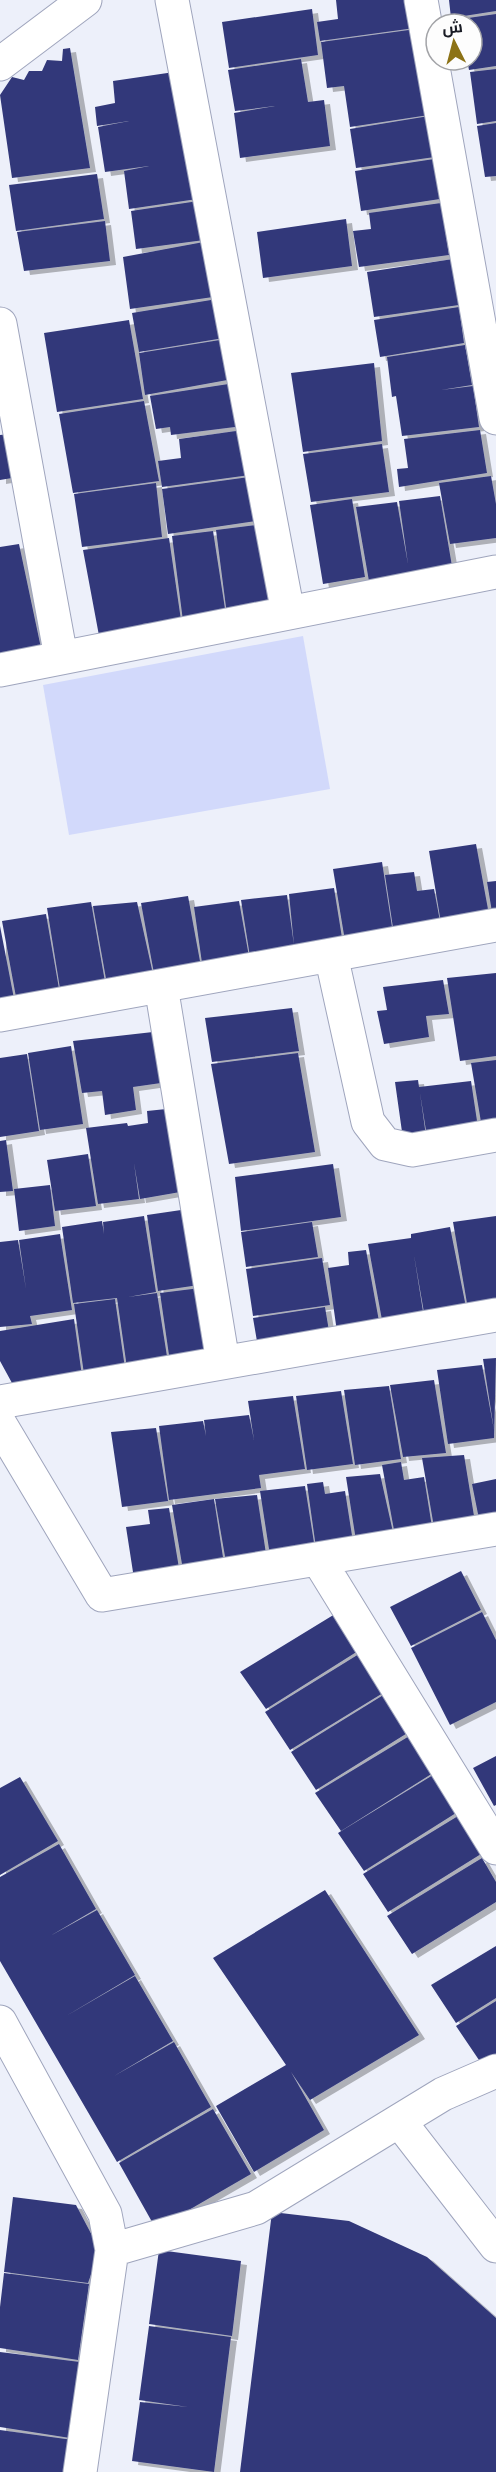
<svg xmlns="http://www.w3.org/2000/svg" width="496" height="2472" viewBox="0 0 496 2472" font-family="'Varela Round',Cairo,sans-serif">
  <style>
    .green { fill: #d2d9fb }
    .building { fill: #33397a; filter: url(#shadow) }
    .lines { fill: none; stroke-linecap: round; stroke-linejoin: round }
    .street-casing { stroke: #9fa5bd; stroke-width: 35 }
    .street { stroke: #fff; stroke-width: 33 }
  </style>
  <defs>
    <filter id="shadow"><feDropShadow dx="6" dy="4" stdDeviation="0" flood-color="#0004"/></filter>
  </defs>
  <rect width="100%" height="100%" fill="#edf0fa"/>
  <path class="green" d="M303,636L330,789L69,835L43,685Z"/>
  <path class="building" d="M336,0H412L415,28L320,41L317,22L338,19Z
    M449,0H496V11L451,18Z
    M312,9L318,55L229,68L222,22Z
    M496,14V66L469,70L467,60H472V24H462L461,19Z
    M416,29L429,115L350,127L344,86L327,88L321,42Z
    M70,48L90,168L12,178L0,95L12,77L24,80L29,71H42L47,60L62,61L63,49Z
    M301,59L308,102L324,100L330,146L240,158L234,113L275,106L235,111L228,70Z
    M496,69V121L477,124L470,72Z
    M181,71L204,198L129,209L124,171L149,166L105,172L98,127L129,121L97,126L95,107L115,103L113,81Z
    M429,116L435,157L356,168L350,129Z
    M496,123V176L485,177L477,126Z
    M434,159L440,199L361,211L355,171Z
    M97,174L104,219L16,231L9,185Z
    M205,200L212,239L136,249L131,211Z
    M441,203L449,255L359,267L353,231L371,229L369,213Z
    M346,219L352,266L263,278L257,232Z
    M105,221L110,261L24,271L17,232Z
    M209,241L220,296L130,309L123,257Z
    M453,259L459,305L374,317L367,272Z
    M217,299L224,338L139,352L132,313Z
    M459,307L464,343L380,357L374,320Z
    M129,320L143,399L57,412L44,333Z
    M226,339L233,379L145,395L139,353Z
    M465,345L472,385L441,390L473,386L479,427L402,436L396,396L392,397L387,357Z
    M374,363L382,441L303,452L291,373Z
    M235,383L243,426L171,435L170,427L156,429L150,396Z
    M144,401L159,481L73,493L59,414Z
    M243,430L250,475L162,487L158,461L181,458L179,439Z
    M480,430L487,473L399,487L397,469L408,468L404,439Z
    M9,434L18,477L0,480V435Z
    M382,444L389,492L311,502L303,454Z
    M491,476L496,504V538L450,544L439,483Z
    M249,477L256,521L168,534L162,489Z
    M156,483L162,537L82,547L74,494Z
    M440,496L452,566L370,587L356,507L397,502L408,564L399,501Z
    M352,499L365,577L323,584L310,505Z
    M257,525L274,589L269,609L227,615L216,530Z
    M213,531L226,615L183,621L172,536Z
    M169,538L181,620L142,624L143,634L100,641L83,550Z
    M19,544L41,648L0,655V547Z
    M476,844L490,920L442,929L429,851Z
    M382,862L394,940L346,947L333,869Z
    M414,872L417,891L434,889L442,932L395,941L385,875Z
    M496,881V917L493,918L487,882Z
    M334,888L344,950L251,963L241,900L287,895L294,945L289,894Z
    M188,896L202,972L155,979L141,903Z
    M239,901L250,962L203,970L194,907Z
    M91,902L107,993L62,1001L47,908Z
    M137,902L155,983L108,990L93,906Z
    M46,914L61,1000L18,1008L2,921Z
    M0,926L16,1009L0,1012Z
    M496,973V1056L460,1061L447,978Z
    M443,980L449,1014L426,1016L429,1037L384,1044L377,1011L387,1010L383,987Z
    M292,1008L299,1051L212,1062L205,1018Z
    M153,1032L161,1083L133,1087L136,1110L105,1115L102,1091L82,1093L73,1041Z
    M71,1046L83,1124L40,1130L28,1053Z
    M298,1053L315,1152L229,1164L211,1064Z
    M27,1054L39,1131L0,1137V1058Z
    M496,1060V1132L483,1134L471,1063Z
    M418,1080L419,1087L471,1081L479,1134L428,1143L420,1093L427,1143L404,1146L395,1082Z
    M176,1108L186,1191L140,1199L134,1163L139,1199L98,1204L86,1128L127,1123L128,1126L148,1123L147,1111Z
    M6,1140L13,1191L0,1192V1141Z
    M88,1154L96,1206L55,1211L47,1160Z
    M333,1164L341,1217L241,1231L235,1177Z
    M50,1185L55,1226L19,1231L14,1189Z
    M188,1209L199,1285L158,1291L147,1215Z
    M144,1216L156,1292L128,1297L157,1293L169,1369L128,1375L117,1298L73,1303L62,1227L102,1221L104,1234L103,1222Z
    M496,1216V1310L469,1315L453,1222Z
    M312,1222L318,1257L246,1267L241,1232Z
    M450,1227L468,1317L426,1324L414,1255L425,1324L384,1331L368,1244L411,1238V1234Z
    M60,1234L72,1310L30,1316L32,1324L0,1327V1242L18,1240L26,1289L19,1240Z
    M366,1250L381,1332L338,1339L328,1268L349,1265L348,1252Z
    M322,1258L330,1305L253,1316L246,1269Z
    M200,1288L212,1364L171,1369L160,1293Z
    M115,1299L126,1375L85,1381L74,1304Z
    M325,1307L331,1343L259,1353L253,1318Z
    M74,1319L83,1383L18,1394L0,1361V1331Z
    M496,1358L494,1438L448,1444L437,1370L482,1365L494,1430L483,1359Z
    M434,1380L446,1453L403,1457L390,1385Z
    M389,1386L401,1459L355,1465L344,1390Z
    M341,1391L353,1464L307,1470L296,1396Z
    M293,1396L305,1469L259,1475L261,1488L169,1500L159,1426L203,1421L206,1436L204,1420L249,1415L254,1440L248,1401Z
    M156,1428L168,1501L122,1507L111,1432Z
    M464,1455L476,1528L435,1533L422,1458Z
    M401,1462L404,1480L424,1477L433,1533L396,1541L382,1465Z
    M380,1474L395,1541L357,1547L346,1477Z
    M496,1479V1521L480,1524L472,1484Z
    M323,1482L325,1494L345,1491L354,1548L317,1555L307,1484Z
    M305,1486L316,1555L271,1562L260,1491Z
    M257,1495L267,1560L227,1568L215,1499Z
    M214,1499L225,1570L184,1576L172,1505Z
    M169,1508L181,1580L135,1585L126,1527L150,1524L148,1510Z
    M461,1571L481,1610L411,1646L390,1607Z
    M482,1612L496,1640V1702L450,1725L411,1648Z
    M335,1614L358,1651L266,1709L240,1672Z
    M359,1654L383,1693L290,1750L265,1712Z
    M385,1694L409,1732L316,1790L291,1752Z
    M411,1735L433,1773L341,1831L315,1793Z
    M496,1756V1805L494,1806L473,1768Z
    M433,1775L456,1813L364,1871L338,1833Z
    M20,1777L58,1841L0,1875V1788Z
    M458,1816L481,1854L388,1912L363,1874Z
    M59,1844L96,1909L50,1936L97,1910L135,1975L66,2016L135,1976L173,2041L114,2076L174,2042L211,2107L117,2162L0,1961V1877Z
    M482,1858L496,1882V1902L412,1954L387,1916Z
    M325,1890L419,2035L310,2100L291,2072L324,2130L254,2172L216,2106L286,2065L213,1958Z
    M496,1946V1998L456,2023L431,1985Z
    M496,2001V2054L481,2063L456,2026Z
    M213,2109L251,2174L156,2229L119,2163Z
    M13,2197L76,2205L96,2243L98,2255L88,2283L4,2272Z
    M272,2212L349,2221L427,2257L496,2318V2472H240Z
    M159,2250L241,2261L232,2336L149,2324Z
    M4,2273L89,2284L78,2360L0,2348V2307Z
    M149,2326L231,2337L214,2472L132,2461L140,2402L188,2407L139,2400Z
    M0,2352L80,2362L70,2438L0,2427Z
    M0,2430L73,2440L69,2472H0Z"/>
  <g class="lines">
    <g class="street-casing">
      <path id="street" d="M172,0L288,613
        M421,0L496,418
        M0,64L85,0
        M0,324L61,657
        M0,670L496,572
        M331,955L368,1122L385,1144L412,1150L496,1135
        M161,986L223,1362
        M0,1015L496,925
        M0,1402L496,1315
        M0,1424L102,1595L496,1529
        M318,1559L496,1848
        M0,2022L105,2214L112,2250L80,2472
        M400,2122L496,2246
        M112,2250L256,2208L443,2094L496,2071"/>
    </g>
    <use href="#street" class="street"/>
  </g>
  <g transform="translate(454 42) rotate(354)"><circle r="28" fill="#fdfdfd" stroke="#a2a3a7" stroke-width="1.5"/>
  <path d="M0-4.5L10 22L0 15L-10 22Z" fill="#8c7216"/>
  <text y="-9" font-size="16" font-weight="bold" text-anchor="middle" fill="#1a1c25">ش</text>
  </g>
</svg>
